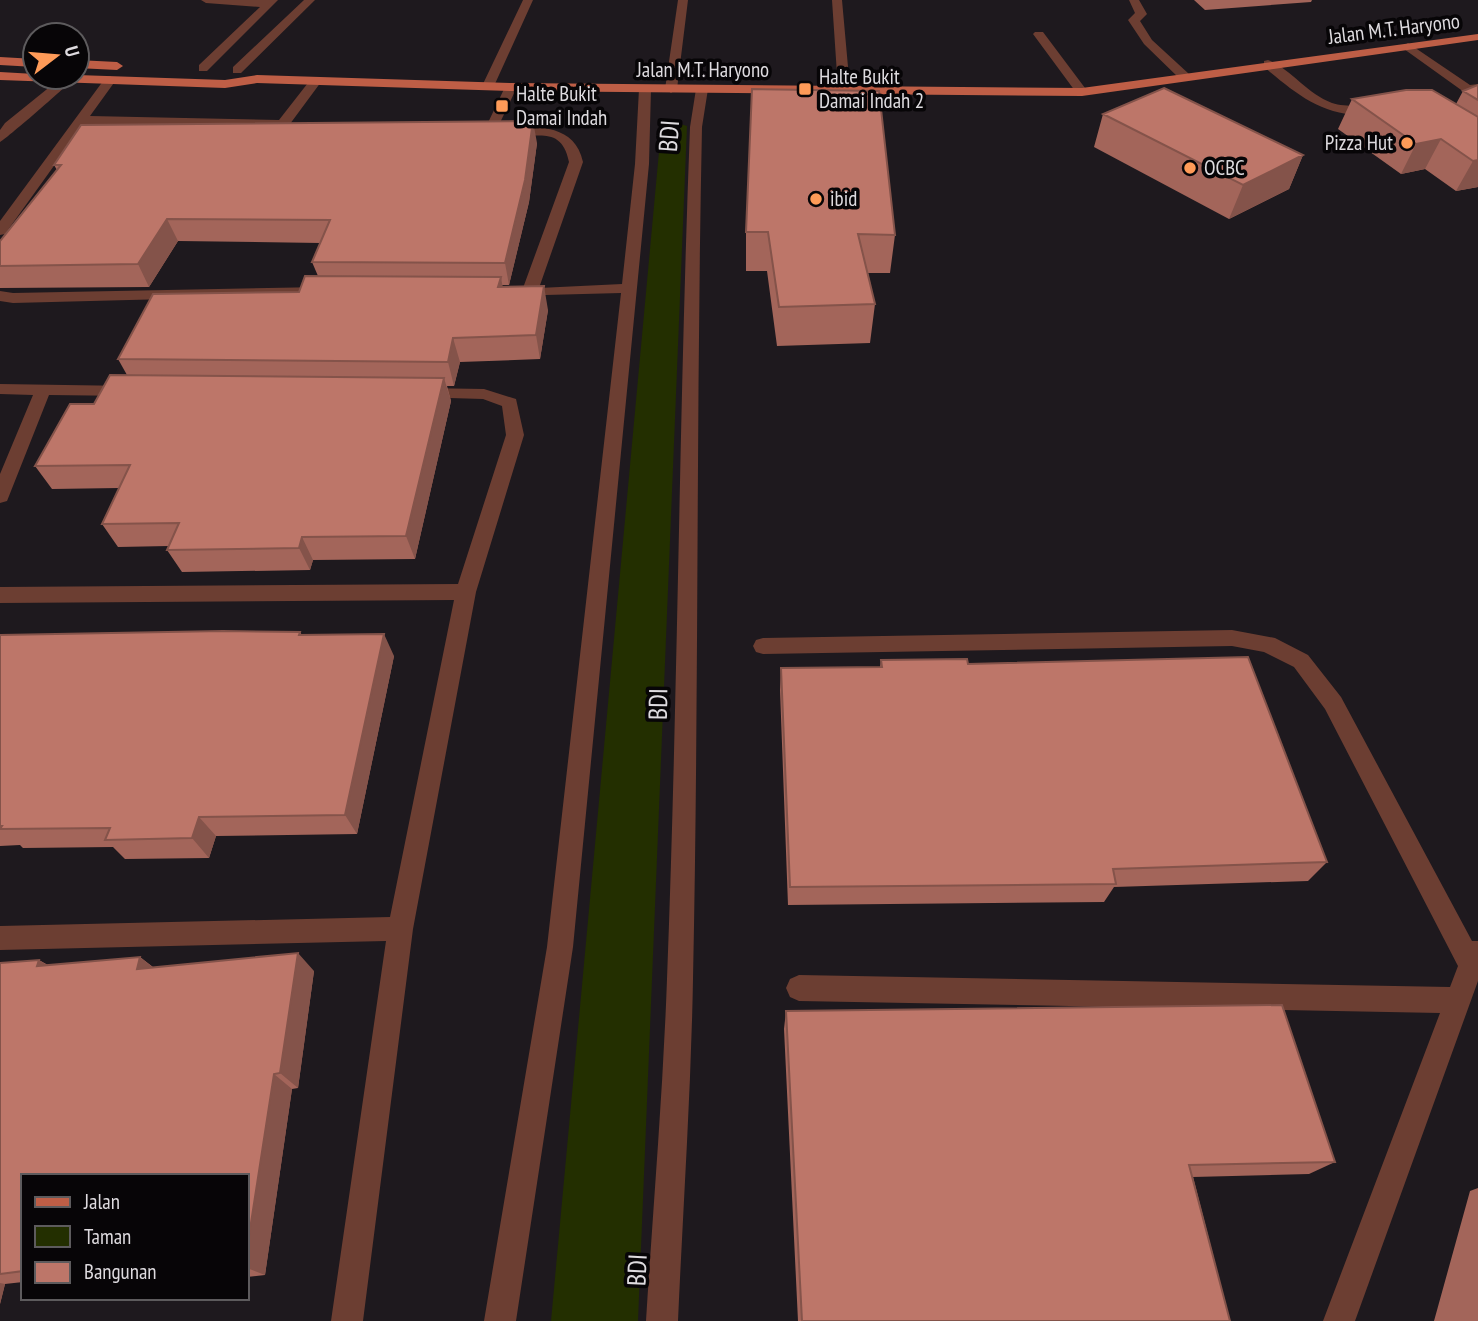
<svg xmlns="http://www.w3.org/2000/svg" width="1478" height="1321" viewBox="0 0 1478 1321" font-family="'PT Sans Narrow',sans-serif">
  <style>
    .green { fill: #232f00 }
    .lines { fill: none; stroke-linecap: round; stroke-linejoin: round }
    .minor { fill: #6c3e32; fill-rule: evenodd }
    .major { fill: #be5e46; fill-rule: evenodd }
    .wall { fill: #a3655a }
    .shaded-wall { fill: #84534a }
    .building { fill: #bd7669; stroke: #84534a; stroke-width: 2 }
    .poi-dot { fill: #fe9b58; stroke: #070507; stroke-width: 2.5 }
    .labels { text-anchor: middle; stroke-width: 7; stroke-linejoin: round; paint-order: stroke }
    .far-street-label { font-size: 21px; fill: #dedbdf; stroke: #070507 }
    .far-poi-label { font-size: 21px; fill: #dedbdf; stroke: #070507; text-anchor: start }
    .street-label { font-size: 26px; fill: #dedbdf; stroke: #070507 }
  </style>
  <rect width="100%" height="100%" fill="#1e191e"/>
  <path class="green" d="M674,122L687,126L638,1321H551L661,130L666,125Z"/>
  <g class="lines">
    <path class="minor" d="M201,0H278L207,71H199V65L260,7L206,3Z
      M304,0H315L241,73H233V67Z
      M523,0H533L494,86L484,89L482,86Z
      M678,0H688L677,89L671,93L665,89Z
      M832,0H842L850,89L844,93L838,89Z
      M1129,0H1139L1147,14L1140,21L1152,40L1189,74V80H1181L1144,44L1128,20L1135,13Z
      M1035,32H1043L1088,92L1086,95H1078L1033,34Z
      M1408,43L1470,85L1478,84V92H1464L1404,49L1402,47Z
      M1268,60C1291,69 1307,94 1332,103C1346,108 1368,103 1379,112C1373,117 1367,116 1359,115C1319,114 1293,91 1264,67V61Z
      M110,76L116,80L90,116L279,120L311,79L321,82L287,128L282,129L84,124L5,234L0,235V221L106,77Z
      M62,77L73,79C66,87 5,140 0,142V130L5,123Z
      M511,83L517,87L497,129L491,133L486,132L485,129L505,87Z
      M645,85L651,89L649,164L573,947L516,1321H484L547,947L621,293L504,296L501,293L504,290L523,288L569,162C560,116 522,148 500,130L506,126C538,127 575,124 583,162L539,288L622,284L635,164L639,89Z
      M702,85L708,89L702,127C696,411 699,695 693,979C691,1093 683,1207 678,1321H646C653,1207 663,1093 667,979C678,695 679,411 690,127L696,89Z
      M323,287L328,289L331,292L328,295L13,303L0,301V291L13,293Z
      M0,384L131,386L139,391L131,396L49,395L9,496L7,501L0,503V474L33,395L0,394Z
      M422,388L484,389L516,399L524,435L476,592L413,929L363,1321H331L386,941L0,950V926L390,917L454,600L0,603V587L458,584L506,435L502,406L483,399L416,397L414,393Z
      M1232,630L1275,638L1308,655L1341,697L1472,941H1478V981L1355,1321H1323L1440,1013L799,1001L790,997L786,988L790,979L799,975L1450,987L1458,966L1325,709L1294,667L1264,652L1232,646L763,654L756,652L753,646L756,640L763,638Z"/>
    <path class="major" d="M1478,34V40L1082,96L511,91L257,83L225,88L0,80V72L35,74V77L77,75L225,80L257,75L511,83L1082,88Z
      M0,57L35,59V67L0,65Z
      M77,60L117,62L123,66L117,70L77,68Z"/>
  </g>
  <path class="wall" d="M1194,0H1312L1311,2L1205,10Z
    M1478,85V187L1456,191L1425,169L1401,174L1338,129L1352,99L1456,104L1463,91Z
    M1103,114L1303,155L1289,189L1229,219L1094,147Z
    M537,143L529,202L509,285H502L503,287L548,310L540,359L460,362L454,386H447L451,401L415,559L313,560L310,570L182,572L167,550L169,546L118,547L102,524L119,488L52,489L35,466L94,404L127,375L118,359L299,292L318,276L312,262L321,243L178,241L149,287L0,288V266L57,170L54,165Z
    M746,232L895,235L890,273H868L875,304L870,343L777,346L767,271H746Z
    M300,632L302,635L394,656L357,834L216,836L209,858L125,859L113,847L23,848L20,845L0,846V635Z
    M881,660L968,664L1327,862L1308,881L1114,887L1104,902L788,905L780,690L781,668L880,667Z
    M140,957L153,967L314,971L298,1088L292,1089L265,1275L247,1277V1176H23V1282L5,1284L0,1304V963L39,960L48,965Z
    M786,1011L1335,1162L1309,1174L1193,1177L1230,1321H798L784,1029Z
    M1478,1188V1321H1434L1470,1191Z"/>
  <path class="shaded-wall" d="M533,121L537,143L529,202L509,285L505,263Z
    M1441,139L1425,169L1401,174L1416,144Z
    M1303,155L1289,189L1229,219L1243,185Z
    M1478,160V187L1456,191L1473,161Z
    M167,219L178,241L149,287L138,264Z
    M501,277L505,301L498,287Z
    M544,286L548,310L540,359L536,335Z
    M453,338L460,362L454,386L448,362Z
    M444,378L451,401L415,559L406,536Z
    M302,537L313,560L310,570L299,548Z
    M384,634L394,656L357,834L345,815Z
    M199,817L216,836L209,858L192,838Z
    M298,953L314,971L298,1088L280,1073Z
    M140,957L162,975L137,969Z
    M39,960L65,977L37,966Z
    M274,1074L292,1089L265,1275L247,1268V1249Z
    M0,1283L5,1284L0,1304Z"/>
  <path class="building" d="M1478,85V100L1463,91Z
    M1164,88L1303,155L1243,185L1103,114Z
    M752,89L879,91L895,235L858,234L875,304L779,307L768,232H746Z
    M1406,90H1432L1478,117V160L1473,161L1441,139L1416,144L1352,99Z
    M533,121L525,180L505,263L312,262L330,220L167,219L138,264L0,266V241L61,165H54L81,125Z
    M305,276L501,277L498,287L544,286L536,335L453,338L448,362L118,359L153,294L299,292Z
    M110,375L444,378L406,536L302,537L299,548L167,550L179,523L102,524L130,465L35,466L70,404H94Z
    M223,631L300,632L299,635L384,634L345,815L199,817L192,838L105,840L110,828L0,829L2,826H0V635Z
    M1248,657L1327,862L1113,869L1116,884L790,887L781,668L882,667L881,660L967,659L968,664Z
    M298,953L280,1073L274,1074L247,1249V1176H23V1271L0,1274V963L39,960L37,966L140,957L137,969Z
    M1282,1005L1335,1162L1189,1165L1230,1321H802L786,1011Z"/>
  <g class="poi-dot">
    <rect x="798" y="82" width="14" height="14" rx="3.5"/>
    <rect x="495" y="99" width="14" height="14" rx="3.5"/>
    <circle cx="1407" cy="143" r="7"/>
    <circle cx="1190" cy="168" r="7"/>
    <circle cx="816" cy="199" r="7"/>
  </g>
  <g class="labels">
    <g class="far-street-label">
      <text transform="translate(1394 29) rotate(-7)" y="7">Jalan M.T. Haryono</text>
      <text x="703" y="77">Jalan M.T. Haryono</text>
    </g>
    <g class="far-poi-label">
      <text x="819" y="84">Halte Bukit<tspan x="819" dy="24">Damai Indah 2</tspan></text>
      <text x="516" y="101">Halte Bukit<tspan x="516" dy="24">Damai Indah</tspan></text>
      <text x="1393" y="150" text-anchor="end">Pizza Hut</text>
      <text x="1204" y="175">OCBC</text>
      <text x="830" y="206">ibid</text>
    </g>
    <g class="street-label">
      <text transform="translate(669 136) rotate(-86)" y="9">BDI</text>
      <text transform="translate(658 704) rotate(-89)" y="9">BDI</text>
      <text transform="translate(637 1270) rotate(-87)" y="9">BDI</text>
    </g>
  </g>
  <rect x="21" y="1174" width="228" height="126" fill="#070507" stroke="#5d5b5d" stroke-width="2"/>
  <rect x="35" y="1197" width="35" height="10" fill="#be5e46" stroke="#5d5b5d" stroke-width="2"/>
  <text x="84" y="1209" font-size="21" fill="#dedbdf">Jalan</text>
  <rect x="35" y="1226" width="35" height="21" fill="#232f00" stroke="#5d5b5d" stroke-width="2"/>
  <text x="84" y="1244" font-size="21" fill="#dedbdf">Taman</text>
  <rect x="35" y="1262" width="35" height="21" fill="#bd7669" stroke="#5d5b5d" stroke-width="2"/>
  <text x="84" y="1279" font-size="21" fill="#dedbdf">Bangunan</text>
  <g transform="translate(56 56) rotate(74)"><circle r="33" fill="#070507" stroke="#5d5b5d" stroke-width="2"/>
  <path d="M0-5L12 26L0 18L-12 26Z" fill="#fe9b58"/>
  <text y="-10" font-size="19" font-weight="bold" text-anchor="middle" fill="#dedbdf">U</text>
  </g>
</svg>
